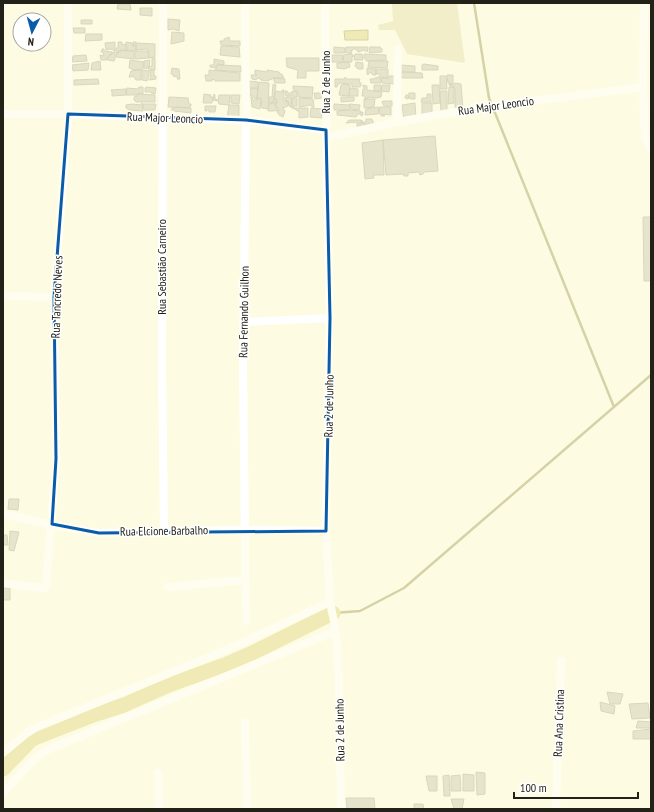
<svg xmlns="http://www.w3.org/2000/svg" width="654" height="812" viewBox="0 0 654 812" font-family="'PT Sans Narrow',sans-serif">
  <style>
    .green { fill: #e2deaa }
    .water { fill: #e0d780; stroke: #a7a161 }
    .lines { fill: none; stroke-linecap: round; stroke-linejoin: round }
    .stream { stroke: #a7a161; stroke-width: 2.5 }
    .river { stroke: #e0d780; stroke-width: 15 }
    .building { fill: #cac9b0; stroke: #acaa92 }
    .minor { stroke: #fff; stroke-width: 8 }
    .marked { fill: none; stroke: #0a5caa; stroke-width: 3; stroke-linejoin: round }
    .labels { text-anchor: middle; stroke-width: 3; stroke-linejoin: round; paint-order: stroke }
    .street-label { font-size: 12px; fill: #232219; stroke: #fff }
  </style>
  <rect width="100%" height="100%" fill="#fdfce2"/>
  <path class="green" d="M392,3H457L465,63L407,54L395,30H379L378,25L393,21Z"/>
  <path class="water" d="M368,30V40H345L344,31Z"/>
  <g class="lines">
    <path class="stream" d="M474,3L489,98L614,407
      M334,613L360,611L404,588L651,375"/>
    <path class="river" d="M3,769L32,739L93,715L124,705L169,685L227,664L248,655L333,613"/>
  </g>
  <path class="building" d="M118,4H130L131,10L117,9Z
    M140,8H152V16L140,15Z
    M168,19L180,20L179,31L173,29L168,30Z
    M81,20H92V24H81Z
    M73,28H85V33H74Z
    M172,32L184,33V41L171,44Z
    M86,34H102V40L85,41Z
    M229,37L230,41H240V46L221,45L220,41H224V39Z
    M115,42V51L111,49L106,50L105,43Z
    M118,42H122V45L126,44V51L120,50V51H118V53H116V48H118Z
    M126,42L132,43L133,46L134,47L133,42H136V50L127,51Z
    M136,43L155,44V57L149,58L148,50L146,49L136,50Z
    M221,46L239,47L240,57L220,55Z
    M334,47L345,48V53H334Z
    M346,47H368V49L367,52L364,50L358,52L356,49H354L351,51L352,53L350,54L345,52Z
    M370,47H380L382,49V52L369,53Z
    M102,49H104V51L112,52V54L109,55L107,60H101L100,55L104,56L103,52H101Z
    M121,50L134,51V59L116,57V54H118V52H120Z
    M135,51H148L149,58L135,59Z
    M113,52H115V59L114,61L108,60L107,59L109,56L112,54Z
    M352,54L354,56L352,57V62H344L343,55Z
    M355,54H362L363,60H354Z
    M364,54L386,55V60L366,61V59L364,58Z
    M86,55L87,61L72,62L73,56Z
    M332,55H342L343,62H332Z
    M152,58H155V70H149L148,67L152,66Z
    M286,58H319V71H306V78H297L298,70L287,67Z
    M214,59L224,61V65L218,64L215,68L210,67V65H214Z
    M130,60L144,62L143,69L135,70L129,68Z
    M150,60L149,67H147V69L144,68V61Z
    M100,61L101,70H91L92,63Z
    M369,61H388L387,68L368,67Z
    M349,62L350,67L344,69L337,68V63Z
    M356,62L363,63V69H358L355,66Z
    M89,63L88,70L73,71L72,65Z
    M424,64L438,66V70H422V65Z
    M218,65L241,66V72L215,70Z
    M401,65L415,66V72H402Z
    M172,68L179,69L180,79H177L178,77L173,76V74H171Z
    M367,68L376,69V75H373L370,72L368,75L367,74Z
    M376,69H388V76L387,78L381,77L379,74H376Z
    M138,70H141V80H136L133,76L131,77H129L131,71Z
    M142,70L149,71V77L147,81L142,80Z
    M150,70H154V76H156V79L149,80L151,78Z
    M209,70L240,73V81H215V80L212,79V81H206L205,75H209Z
    M255,70L267,72V70L279,72L280,74H282L284,78H273L272,79L267,81L261,80V79L257,78L256,80L252,79L251,75H257L255,74Z
    M401,72L422,73L423,78H402L401,77Z
    M447,75H453V84L448,83Z
    M389,76H396L395,84L382,83L381,78H389Z
    M440,76H446L447,89H440Z
    M345,77L347,79H360L359,82L361,83V86L359,87H352V84H349L348,85V84L341,83L338,84L337,87H335V79H345Z
    M377,77H380L381,83H371L370,79H374V78H377Z
    M273,78L285,79V83H275Z
    M98,79L99,84L74,85V80Z
    M249,81L258,82V88H249Z
    M259,82L269,83L268,109L262,108L261,106L262,99L257,98Z
    M455,83L461,84L463,110L455,111V88L450,86L449,84L453,85Z
    M273,84L276,85L273,103H269V97H272Z
    M347,84L349,86L350,85L349,96L339,95L341,85Z
    M363,85L367,86V90L382,92L381,97L376,98L368,97V99H365V96H362L363,89H364Z
    M374,85H381V91H374Z
    M382,85H390L389,92L381,91Z
    M432,85H439L440,103L433,104Z
    M293,86L313,87L312,98L298,97V92L293,89Z
    M139,87H143V94L138,93L137,95H126L127,88L138,89Z
    M147,87L156,88L155,94L151,93V92H145V88Z
    M449,87H454V103L448,104Z
    M258,88L257,99L254,98L253,96H250V89Z
    M350,88L358,89V96H349Z
    M126,89V95L112,96V92L111,90Z
    M282,90H284V101L288,102V106L283,108L285,111L283,117L279,115L276,110L279,111L275,104L277,103V100L274,98L276,91L282,92Z
    M285,91H287L288,93H292V91L297,92V97H293V95H291V96H286Z
    M440,91H447V112L441,113Z
    M314,93H323L322,98L315,99Z
    M409,93H415V99H410L409,96L408,99L405,98L406,95H409Z
    M138,94L155,95V102H136L134,100V98L135,96H138Z
    M204,94L211,95L210,97H213L212,103H203Z
    M214,94L215,95V99L218,100L219,95H230L229,105L219,104L218,101L213,100Z
    M427,94H431V102H421L422,98H427Z
    M231,95H240L239,104L231,103Z
    M169,97L188,98L189,104H191V106L189,108L168,107Z
    M251,97H252L253,100H257V98L261,99L260,109L252,107Z
    M286,97H292L291,106L294,107V109L289,106L288,101L285,100Z
    M341,97H354V101L341,102Z
    M292,98H297V106H292Z
    M299,98L313,99L314,107H312L311,105L299,107Z
    M274,99H276L277,102L274,103L277,109L274,111H268L269,104L273,103Z
    M364,99H375L374,107L364,108Z
    M383,101H392V106H384L382,102Z
    M142,103L143,111L130,110L126,108V105L132,104L141,105Z
    M415,103L416,118L404,120L402,105Z
    M422,103H432V115L422,117Z
    M143,104H156L155,110H144Z
    M334,104L349,105L350,107L349,110H334Z
    M349,104L360,105L359,110L351,109Z
    M229,105H239V118H227Z
    M205,106H216L215,112H209V110H206L207,111H205Z
    M173,107L175,108L176,107L191,108V113L174,111V110H171Z
    M379,107L378,114L365,115L366,109Z
    M380,107H391V115L383,114L385,116H381L382,114H379Z
    M294,108H308V117L299,118V111H297Z
    M311,108L322,109V118L310,117Z
    M350,110L361,111L360,113L363,112V115L361,116V114H358L356,117L337,115V111Z
    M366,119H372L374,124H368V125L361,123L362,120V122H366Z
    M349,120H361V123L365,124L366,127H360V123H359V128H357V122L346,123Z
    M435,136L438,171L424,172L423,174L420,175L419,172L408,173V176H404L403,174L386,175L383,140Z
    M383,140L384,175H373L374,178L365,179L362,143Z
    M643,217H651V281H644Z
    M9,499H19L18,510L8,509Z
    M10,531L19,532L14,551L9,550Z
    M3,535H7L8,545H3Z
    M3,588H10V600H3Z
    M607,692L623,694L620,704H610Z
    M600,702L615,706L614,714L601,711Z
    M648,703L650,718L632,719L629,704Z
    M638,721L651,722L650,728H636Z
    M651,729V739H633V731Z
    M476,772L485,773V794L477,795Z
    M463,774L474,775V791H463Z
    M449,775L450,796H444L443,776Z
    M460,775L461,791H451V776Z
    M426,776H437V791H429Z
    M346,798H374L375,809H347Z
    M451,799H464L462,809H454Z
    M414,804H423L424,809H414Z"/>
  <g class="lines">
    <path class="minor" d="M163,3L162,366L164,530
      M245,3L246,120L243,369L246,621
      M325,3L327,178L330,318L326,531L330,602L336,631L339,685L341,809
      M644,3L643,87L645,138L651,149
      M3,114H68L246,120L326,130
      M397,122L398,49
      M326,138L397,122L478,108L643,87
      M3,296L54,297
      M244,322L330,318
      M3,514L72,529L99,533L245,530L326,531
      M3,583L42,588L46,587L56,459L54,297L68,114V3
      M168,587L245,580
      M245,722L247,809
      M3,753L27,733L35,728L226,650L330,602
      M158,773L159,809
      M3,793L33,760L47,750L336,631
      M556,809L561,661"/>
  </g>
  <path d="M0 0H654V812H0ZM68,114L246,120L326,130L330,318L326,531L99,533L52,524L56,459L54,297Z" fill="#fdfce2" fill-opacity=".55" fill-rule="evenodd"/>
  <path class="marked" d="M68,114L246,120L326,130L330,318L326,531L99,533L52,524L56,459L54,297Z"/>
  <g class="labels">
    <g class="street-label">
      <text transform="translate(326 82) rotate(-90)" y="4">Rua 2 de Junho</text>
      <text transform="translate(496 106) rotate(-8)" y="4">Rua Major Leoncio</text>
      <text transform="translate(165 118) rotate(2)" y="4">Rua Major Leoncio</text>
      <text transform="translate(162 267) rotate(-90)" y="4">Rua Sebastião Carneiro</text>
      <text transform="translate(57 297) rotate(-88)" y="4">Rua Tancredo Neves</text>
      <text transform="translate(244 312) rotate(-89)" y="4">Rua Fernando Guilhon</text>
      <text transform="translate(329 406) rotate(-89)" y="4">Rua 2 de Junho</text>
      <text transform="translate(164 531) rotate(-1)" y="4">Rua Elcione Barbalho</text>
      <text transform="translate(559 723) rotate(-88)" y="4">Rua Ana Cristina</text>
      <text transform="translate(340 730) rotate(-91)" y="4">Rua 2 de Junho</text>
    </g>
  </g>
  <rect width="654" height="812" fill="none" stroke="#232219" stroke-width="8"/>
  <g transform="translate(32 32) rotate(186)"><circle r="19" fill="#ffffff" stroke="#a7a7a3"/>
  <path d="M0-3L7 15L0 10L-7 15Z" fill="#0a5caa"/>
  <text y="-6" font-size="11" font-weight="bold" text-anchor="middle" fill="#232219">N</text>
  </g>
  <path d="M514 792v6h124v-6" fill="none" stroke="#232219" stroke-width="2"/>
  <text x="520" y="792" font-size="12" fill="#232219" stroke="#ffffff" stroke-width="3" paint-order="stroke">100 m</text>
</svg>
